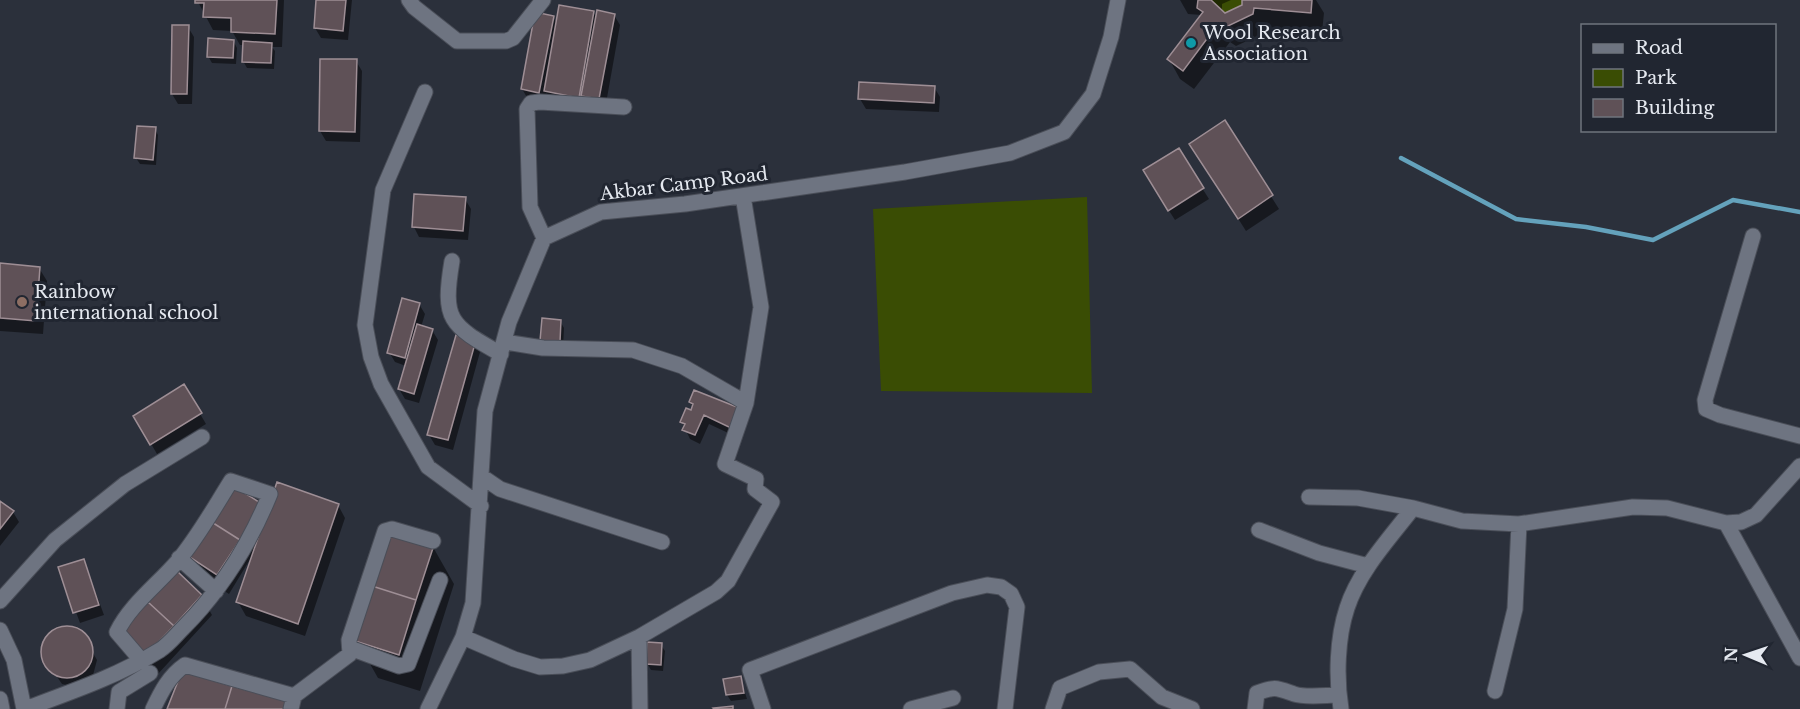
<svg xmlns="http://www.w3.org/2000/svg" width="1800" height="709" viewBox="0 0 1800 709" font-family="'Libre Baskerville',serif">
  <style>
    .green { fill: #3a4d04 }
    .shadow { fill: #0007 }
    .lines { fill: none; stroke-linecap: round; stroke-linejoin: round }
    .stream { stroke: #64a2bc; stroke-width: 4.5 }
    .building { fill: #5f5157; stroke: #9e8e95; stroke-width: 1.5 }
    .minor-casing { stroke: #4a4e58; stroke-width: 17 }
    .minor { stroke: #6e7481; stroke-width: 15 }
    .culture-dot { fill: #0f9aa8; stroke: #212631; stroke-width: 2 }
    .education-dot { fill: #8d6e63; stroke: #212631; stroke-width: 2 }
    .labels { text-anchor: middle; stroke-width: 6; stroke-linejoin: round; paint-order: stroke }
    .poi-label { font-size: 18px; fill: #e5e9f0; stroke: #212631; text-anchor: start }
    .street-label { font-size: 18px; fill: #e5e9f0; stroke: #212631 }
  </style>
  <rect width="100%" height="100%" fill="#2b303b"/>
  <path class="green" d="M1211,0H1242V5L1225,13Z
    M1087,197L1092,393L881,391L873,209Z"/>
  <path class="shadow" d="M197,0H284L282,47H272L275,51L274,69L247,68L243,61L244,45H240L232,31L213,30Z
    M318,0H352L348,40L321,38L315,28Z
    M1180,0H1231L1222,4V12L1225,15L1243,6L1244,0H1316L1324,13L1322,32L1264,27V33L1236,46L1230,42L1194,89L1180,79L1169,59L1202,15L1188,14Z
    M593,12L597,18L614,15L620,25L605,109L553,104L546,93L544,102L528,99L522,89L553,17L557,24Z
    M188,27L194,37L192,104H178L172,94Z
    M234,42L237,48L236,64L212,63L208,56Z
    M322,60L356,61L362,71L360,142L326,141L320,131Z
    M934,87L940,97L939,112L866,109L860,99Z
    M1224,122L1279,209L1246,231L1199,157Z
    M155,129L158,135L156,165L140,164L136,158Z
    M1178,150L1209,199L1175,220L1150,181Z
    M465,199L471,209L468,240L419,237L414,227Z
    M0,265L39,268L47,281L43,334L0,331Z
    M419,304L425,314L421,327L432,330L438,340L419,403L405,399L399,389L406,366L395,362L389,352Z
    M560,321L564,328L563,348L546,347Z
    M475,342L480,352L453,450L435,445L429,435Z
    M184,386L206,424L157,454L135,416Z
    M690,402L741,410L739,438L709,424L700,444L690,439L682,422L692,412L693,407Z
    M0,502L13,512L19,522L0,546Z
    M261,505H338L345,518L305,636L246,616L238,602L252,556L229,594L201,576L189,557Z
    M433,547L454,584L420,691L378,678L357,641Z
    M84,561L104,615L80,623L60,568Z
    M201,596L212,615L157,675L133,652Z
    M63,628L81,632L97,660L92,679L75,687L62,684L44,658L47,639Z
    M661,645L665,651L663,671L651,670L647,663Z
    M740,677L747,699L731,701L727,695Z"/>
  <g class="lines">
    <path class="stream" d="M1401,158L1516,219L1586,227L1653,240L1733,200L1800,212"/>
  </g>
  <path class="building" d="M195,0H277L275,34L231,32V18L203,17L204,3H195Z
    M316,0H346L343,31L314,28Z
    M1198,0H1211L1225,13L1242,5V0H1312L1311,13L1254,8L1253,14L1224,28L1218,24L1183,71L1167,59L1203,12L1197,8Z
    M559,5L594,11L579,98L544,91Z
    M597,10L615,14L599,99L581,96Z
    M535,12L554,16L539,93L521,89Z
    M172,25H189L187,94H171Z
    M208,38L234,40L233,58L207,57Z
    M243,41L272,43L271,63L242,62Z
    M320,59H357L355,132L319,131Z
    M859,82L935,86L934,103L858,99Z
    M1225,120L1273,195L1238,219L1189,144Z
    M137,126L156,127L153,160L134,158Z
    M1179,148L1204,188L1168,211L1143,170Z
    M414,194L466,197L463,231L412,227Z
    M0,263L40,267L36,321L0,318Z
    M402,298L420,303L405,358L387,353Z
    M542,318L561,320L560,342L540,341Z
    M417,324L433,329L414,394L398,389Z
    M456,335L476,340L448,440L427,435Z
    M184,384L202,413L150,445L133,416Z
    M694,390L742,409L733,429L704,415L695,435L682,430L685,424L680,422L686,408L691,410L693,404L689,402Z
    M277,482L339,504L298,624L236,602Z
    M232,485L262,504L240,540L210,521Z
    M0,501L14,511L0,529Z
    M210,521L240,540L217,575L188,556Z
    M390,531L434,545L416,600L372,586Z
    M84,559L99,605L73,613L58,567Z
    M177,571L202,595L174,626L148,602Z
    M372,586L416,600L399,655L355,641Z
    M148,602L174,626L145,656L120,632Z
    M41 652a26 26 0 1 1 52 0a26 26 0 1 1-52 0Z
    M647,642L662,643L661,665L646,664Z
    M182,671L232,686L225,709H167Z
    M741,676L744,693L726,695L723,679Z
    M232,686L287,701L285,709H225Z
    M733,706V709H714L713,708Z"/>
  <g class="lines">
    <g class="minor-casing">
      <path id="minor" d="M409,0L414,7L457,41H506L513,38L543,0
        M425,92L383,190L365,325L371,357L381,384L428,467L481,506
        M1753,236L1705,400L1706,409L1720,415L1800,436
        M544,238L530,207L527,109L531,103L540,102L624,107
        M452,261C442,321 450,325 501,354
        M505,342L543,348L633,350L682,366L746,403L761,307L743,196
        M481,476L500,489L662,542
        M1309,497L1358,498L1413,508
        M1726,523L1800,658
        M1259,530L1319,553L1368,566
        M179,558L216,591
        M0,601L55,540L125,484L202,437
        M0,630L14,660L24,709
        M463,637L514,659L540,667L563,666L590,660L639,637L716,592L728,581L772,502L755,489L756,479L725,464L746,403
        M639,637L640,709
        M350,648L399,666L408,664L440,580
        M1495,691L1515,609L1519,524
        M0,699L2,709
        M25,709C71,692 118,676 160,650C169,644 176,635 183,628C221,590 250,543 270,494L231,481C214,508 198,537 177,562C157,585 130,605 117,632L141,660
        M117,709L119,692L150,673
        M153,709C161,692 169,676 185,665L294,696
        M291,709L294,696L350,654L349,640L385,531L392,529L433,541
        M428,709L463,637L473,603L485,411L509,322L544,238L601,212L685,204L905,172L1010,153L1064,132L1093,94L1111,37L1118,0
        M763,709L750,670L952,593L987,585L1001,587L1011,594L1017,607L1005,709
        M911,709L953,698
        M1053,709L1060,688L1099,672L1130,669L1162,697L1192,709
        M1255,709L1257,693C1275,686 1277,688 1294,694C1306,698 1326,695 1339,695
        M1341,709C1336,678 1337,638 1347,608C1359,571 1389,539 1413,508L1462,521L1519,524L1633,507L1667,508L1726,523L1741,522L1756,515L1800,466"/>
    </g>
    <use href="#minor" class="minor"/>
  </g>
  <circle class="culture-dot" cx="1191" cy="43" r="6"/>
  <circle class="education-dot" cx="22" cy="302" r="6"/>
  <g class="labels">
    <g class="poi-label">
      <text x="1203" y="39">Wool Research<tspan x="1203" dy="21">Association</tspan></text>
      <text x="34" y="298">Rainbow<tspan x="34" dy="21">international school</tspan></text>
    </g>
    <g class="street-label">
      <text transform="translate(684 184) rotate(-7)" y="6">Akbar Camp Road</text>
    </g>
  </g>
  <rect x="1581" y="24" width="195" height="108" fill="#212631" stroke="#6f747d" stroke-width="1.5"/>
  <rect x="1593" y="44" width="30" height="9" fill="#6e7481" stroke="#6f747d" stroke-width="1.5"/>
  <text x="1635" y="54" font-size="18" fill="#e5e9f0">Road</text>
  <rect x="1593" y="69" width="30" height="18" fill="#3a4d04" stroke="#6f747d" stroke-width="1.5"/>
  <text x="1635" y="84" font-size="18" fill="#e5e9f0">Park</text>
  <rect x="1593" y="99" width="30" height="18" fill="#5f5157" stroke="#6f747d" stroke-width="1.5"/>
  <text x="1635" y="114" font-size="18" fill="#e5e9f0">Building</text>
  <g transform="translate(1746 655) rotate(272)" stroke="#212631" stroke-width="4.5" paint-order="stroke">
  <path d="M0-4.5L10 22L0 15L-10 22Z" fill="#e5e9f0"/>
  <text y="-9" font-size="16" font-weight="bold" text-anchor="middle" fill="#e5e9f0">N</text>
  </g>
</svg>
